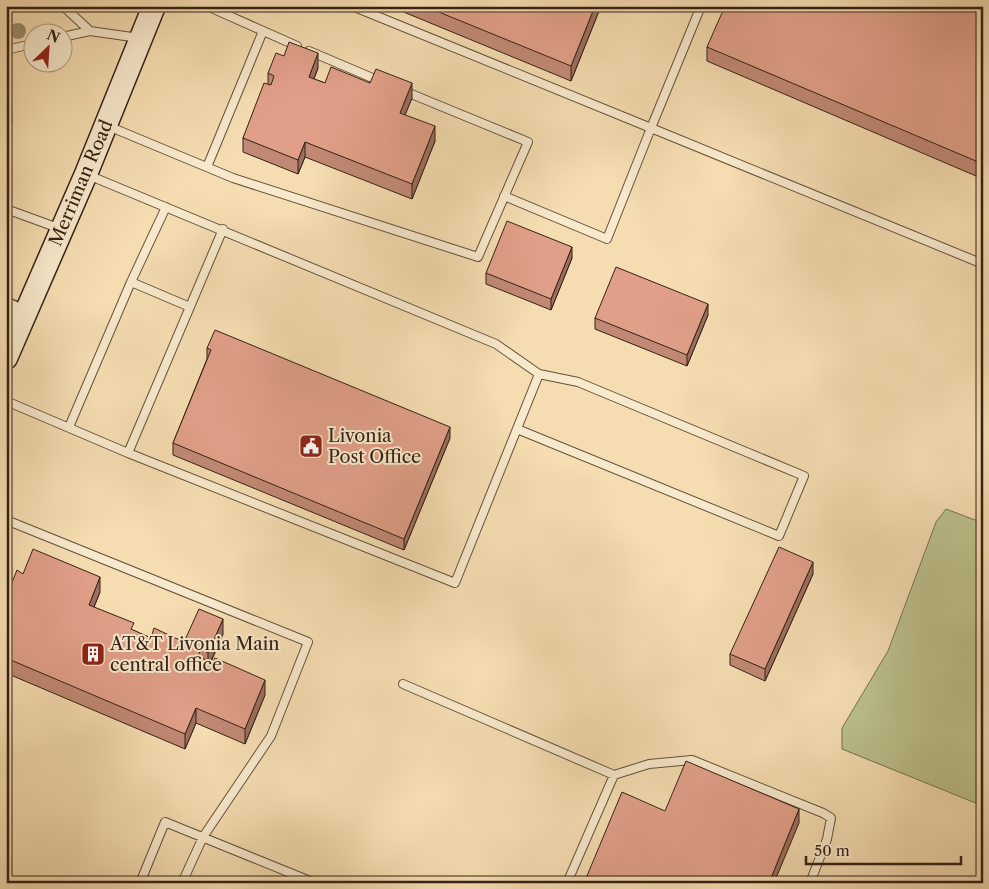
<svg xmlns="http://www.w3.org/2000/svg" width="989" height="889" viewBox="0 0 989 889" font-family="'Libre Caslon Text',serif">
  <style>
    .green { fill: #bcc18c; stroke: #787150 }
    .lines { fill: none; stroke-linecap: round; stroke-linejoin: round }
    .service-casing { stroke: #65503c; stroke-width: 10 }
    .minor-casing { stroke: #65503c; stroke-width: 19 }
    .secondary-casing { stroke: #352115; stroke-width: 25 }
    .service { stroke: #f8e9cc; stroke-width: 8 }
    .minor { stroke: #f8e9cc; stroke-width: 16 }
    .secondary { stroke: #f8e9cc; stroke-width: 22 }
    .tree { fill: #9e8c6c }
    .wall { fill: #c18975; stroke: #352115 }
    .shaded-wall { fill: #9d6f5f; stroke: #352115 }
    .building { fill: #e09f88; stroke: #352115 }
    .labels { text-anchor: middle; stroke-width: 4; stroke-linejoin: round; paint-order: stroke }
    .street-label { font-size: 18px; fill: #352115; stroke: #f8e9cc }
    .poi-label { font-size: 18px; fill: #352115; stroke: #f8e9cc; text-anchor: start }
  </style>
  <rect width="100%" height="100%" fill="#f5ddb1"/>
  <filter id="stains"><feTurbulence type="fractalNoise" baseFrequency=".004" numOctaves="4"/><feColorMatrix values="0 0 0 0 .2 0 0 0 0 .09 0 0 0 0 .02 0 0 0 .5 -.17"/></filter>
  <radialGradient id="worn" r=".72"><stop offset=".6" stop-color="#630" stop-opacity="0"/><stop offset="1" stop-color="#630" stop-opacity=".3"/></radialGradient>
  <path class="green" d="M946,509L983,523V806L842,749V728L888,651L936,522Z"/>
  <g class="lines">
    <g class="service-casing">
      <path id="service" d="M63,6L90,31
        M207,6L297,46
        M352,6L651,128L607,239L504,196
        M701,6L651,128L983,264
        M62,37L90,31L139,38
        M6,50L32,44
        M309,51L382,82
        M108,126L233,178L478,257L528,142L404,91
        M207,167L263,31
        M6,209L61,229
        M131,282L190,307
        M6,401L128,453L455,583L539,374L496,344L88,175
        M69,427L131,282L166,207
        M517,429L779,536L804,476L578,382L539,374
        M128,453L223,229
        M6,520L308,642L271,736L203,837L182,883
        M403,684L614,775L649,764L692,760L823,813L831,818L827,839L810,883
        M140,883L165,822L315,883
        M567,883L614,775"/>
    </g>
    <g class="minor-casing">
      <path id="minor" d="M6,306L25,314"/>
    </g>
    <g class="secondary-casing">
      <path id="secondary" d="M6,358L86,174L154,6"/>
    </g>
    <use href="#service" class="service"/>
    <use href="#minor" class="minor"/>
    <use href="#secondary" class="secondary"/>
  </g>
  <circle class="tree" cx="18" cy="31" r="8"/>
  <path class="wall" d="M389,6H601L571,81Z
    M983,6V179L707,61V47Z
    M318,68L314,79L325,83H370L412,98L405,115L435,141L412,199L305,157L298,174L243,152V138L268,84V73Z
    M572,258L551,310L486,284V273Z
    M708,315L687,366L595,329V318Z
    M207,348L450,438L404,550L173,455V443L207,359Z
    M23,574L100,592L94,607L134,631L151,638L184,642L223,634L211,662L265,695L245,744L196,723L185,749L6,673V597Z
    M813,574L765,681L730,665V654Z"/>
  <path class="shaded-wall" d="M9,6H15L6,26V11Z
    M595,6H601L571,81V66Z
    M318,53V68L309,91V77Z
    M412,83V98L400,127V113Z
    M12,114V122L6,133V126Z
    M435,126V141L412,199V184Z
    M305,142V157L298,174V160Z
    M572,247V258L551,310V299Z
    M708,304V315L687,366V355Z
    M450,427V438L404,550V539Z
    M813,562V574L765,681V669Z
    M100,577V592L89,619V605Z
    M223,619V634L208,667V653Z
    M265,680V695L245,744V729Z
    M196,708V723L185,749V734Z
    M799,809V823L774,883H769Z"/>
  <path class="building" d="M424,6H595L571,66Z
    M725,6H983V164L707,47Z
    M289,42L318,53L309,77L325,83L331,67L370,83L376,69L412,83L400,113L435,126L412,184L305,142L298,160L243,138L264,83L271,85L274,76L268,73L276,53L284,56Z
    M6,112L12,114L6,126Z
    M507,221L572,247L551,299L486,273Z
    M616,267L708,304L687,355L595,318Z
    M215,330L450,427L404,539L173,443L211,350L207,348Z
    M779,547L813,562L765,669L730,654Z
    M33,549L100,577L89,605L134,623L131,629L151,638L154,628L184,642L199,609L223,619L208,653L201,649L198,656L212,663L215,658L265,680L245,729L196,708L185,734L6,658V597L17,570L23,574Z
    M686,761L799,809L769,883H584L622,792L665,811Z"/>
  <defs>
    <g id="civic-square" transform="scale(1.25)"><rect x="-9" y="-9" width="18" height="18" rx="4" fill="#8f2418" stroke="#f8e9cc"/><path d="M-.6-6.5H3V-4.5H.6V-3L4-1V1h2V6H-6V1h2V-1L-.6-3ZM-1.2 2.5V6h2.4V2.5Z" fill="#fff"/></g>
    <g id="building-square" transform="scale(1.25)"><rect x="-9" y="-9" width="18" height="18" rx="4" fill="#8f2418" stroke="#f8e9cc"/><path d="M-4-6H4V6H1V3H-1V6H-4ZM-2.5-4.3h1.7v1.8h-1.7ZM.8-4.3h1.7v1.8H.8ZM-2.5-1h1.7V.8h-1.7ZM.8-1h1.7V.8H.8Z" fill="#fff"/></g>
  </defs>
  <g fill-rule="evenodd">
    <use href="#civic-square" x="311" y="446"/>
    <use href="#building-square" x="93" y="654"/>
  </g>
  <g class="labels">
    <g class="street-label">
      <text transform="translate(81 183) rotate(-67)" y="6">Merriman Road</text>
    </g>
    <g class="poi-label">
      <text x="328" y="442">Livonia<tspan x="328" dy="21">Post Office</tspan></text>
      <text x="110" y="650">AT&amp;T Livonia Main<tspan x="110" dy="21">central office</tspan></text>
    </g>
  </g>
  <rect width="989" height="889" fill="none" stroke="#f5ddb1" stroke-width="25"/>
  <rect x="8" y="8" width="974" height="874" fill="none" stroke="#352115" stroke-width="2.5"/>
  <rect x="12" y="12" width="964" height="864" fill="none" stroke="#352115"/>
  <g transform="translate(48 48) rotate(25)"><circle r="24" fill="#f8e9cc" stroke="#aa9983"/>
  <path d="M0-4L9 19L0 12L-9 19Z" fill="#8f2418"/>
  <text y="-8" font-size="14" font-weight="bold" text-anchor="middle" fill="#352115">N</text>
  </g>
  <path d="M806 856v8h155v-8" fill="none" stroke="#352115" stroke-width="2.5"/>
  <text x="814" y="856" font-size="15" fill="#352115" stroke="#f8e9cc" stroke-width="4" paint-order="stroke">50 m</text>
  <rect width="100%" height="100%" filter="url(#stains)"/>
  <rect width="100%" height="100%" fill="url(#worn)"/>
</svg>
